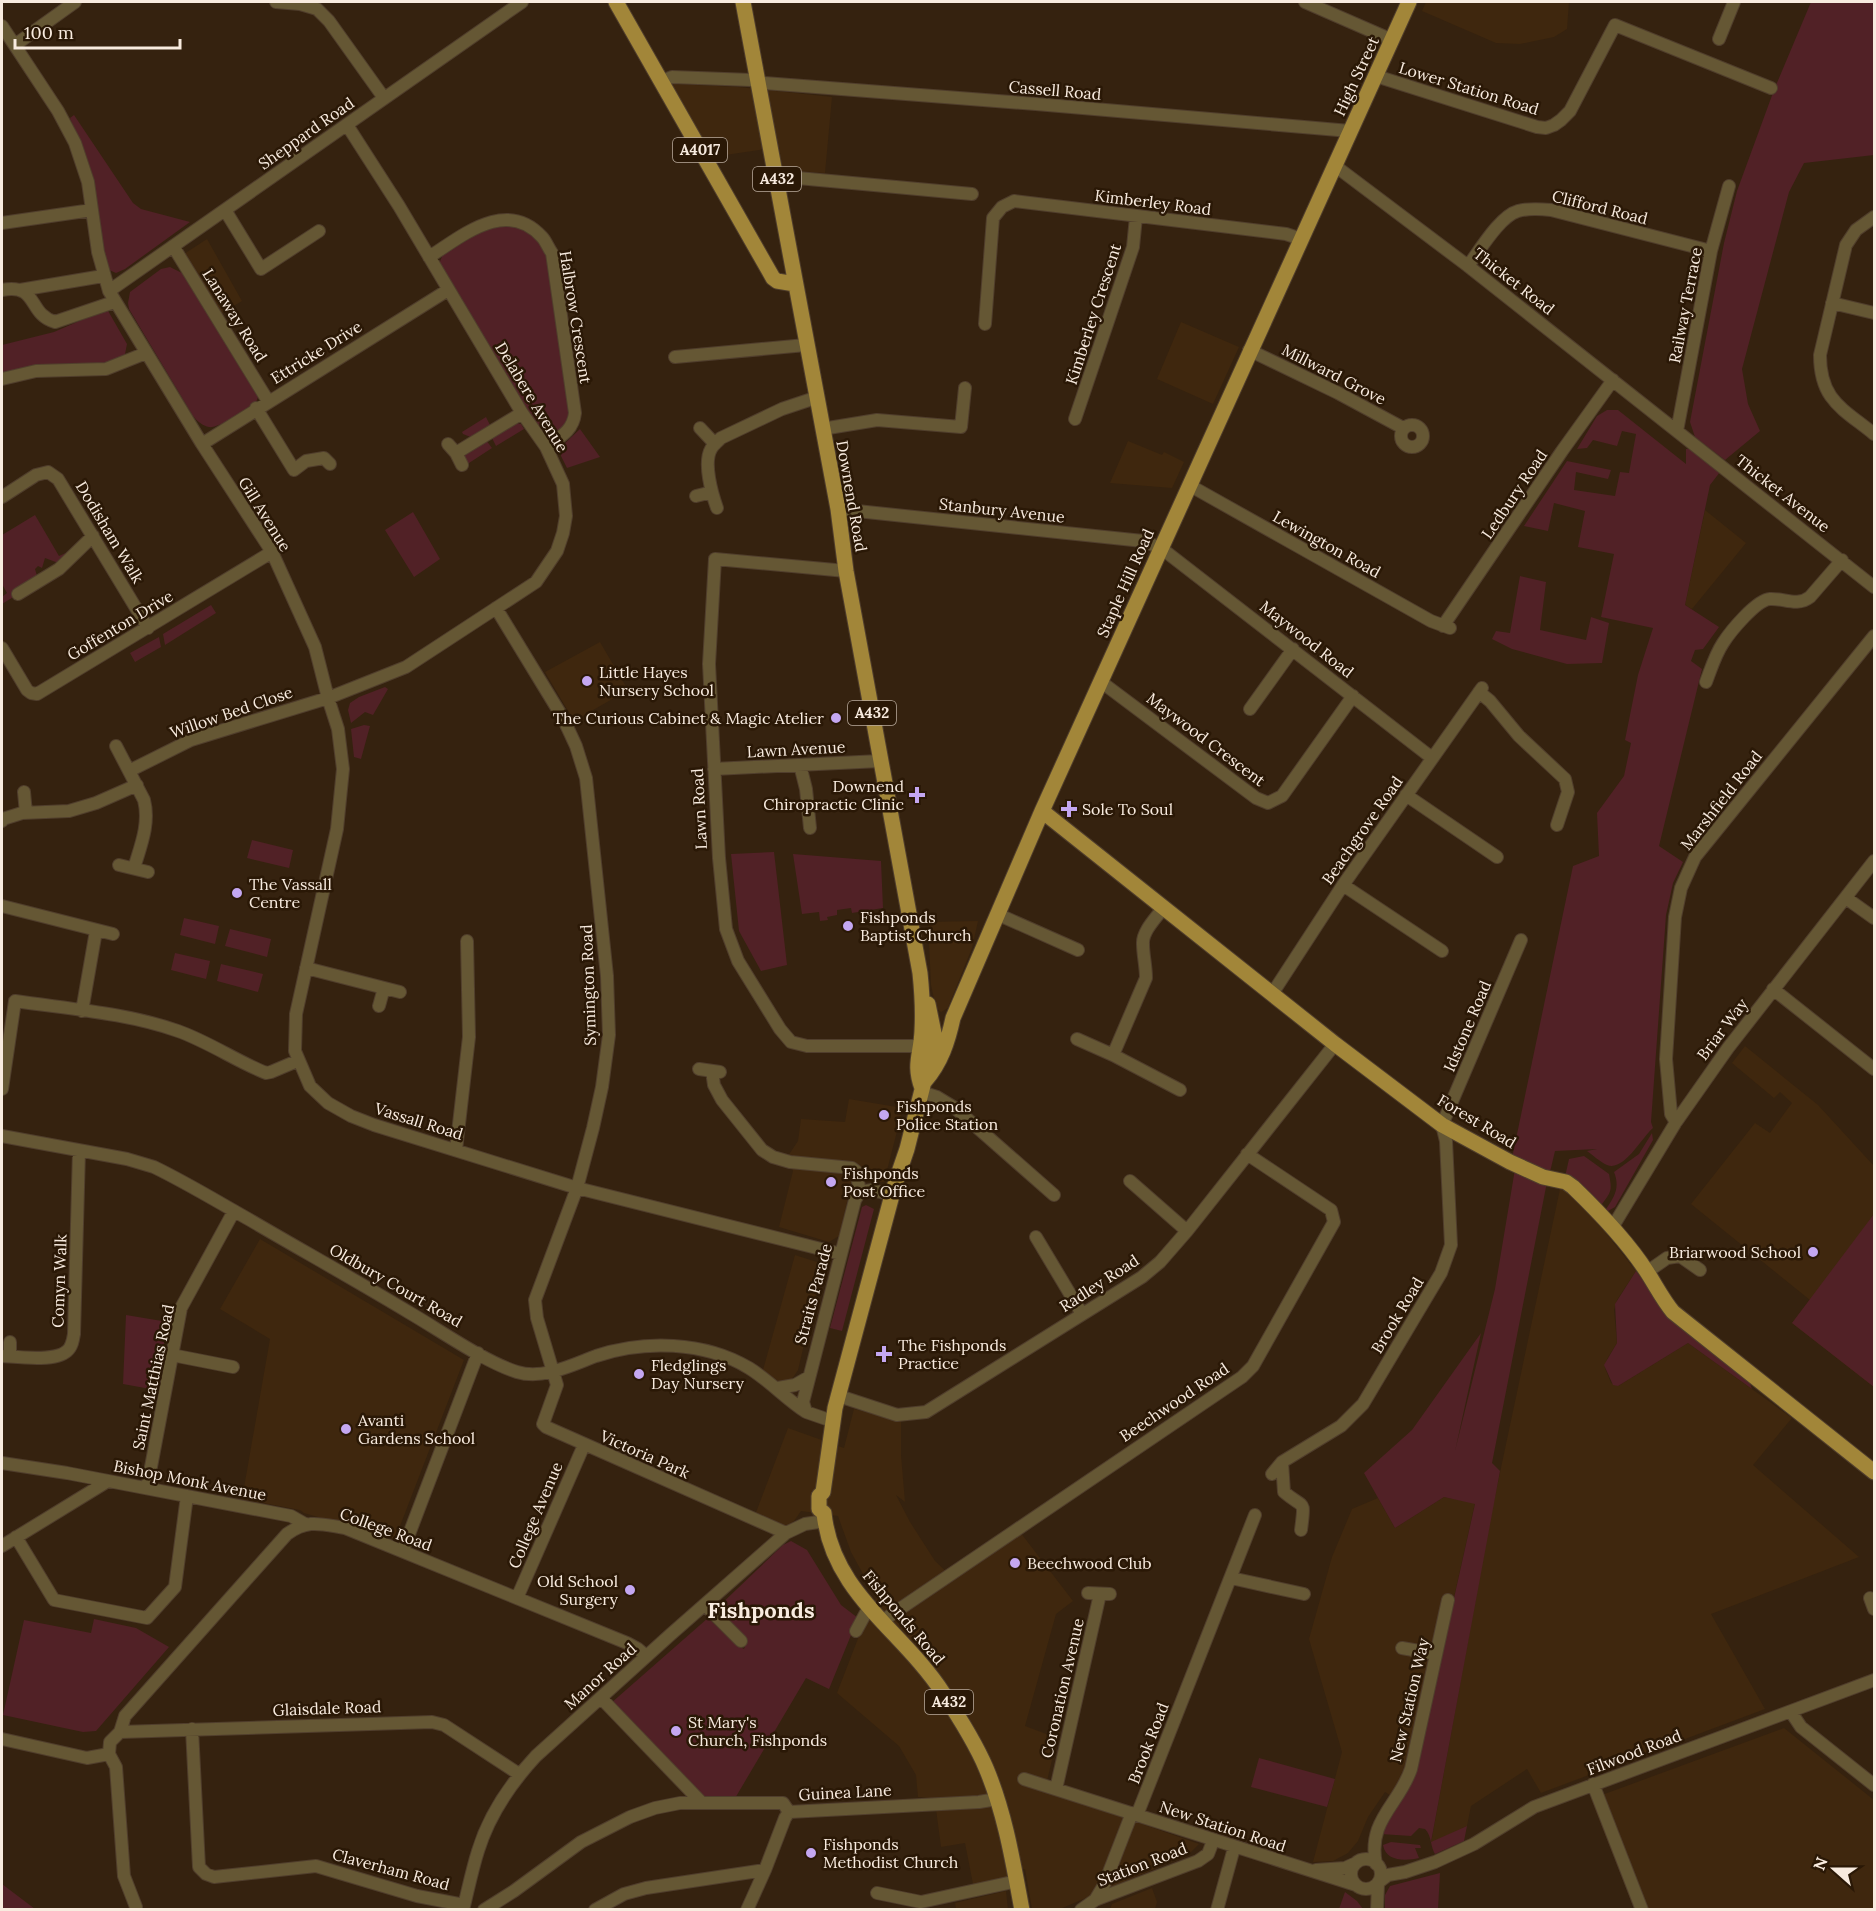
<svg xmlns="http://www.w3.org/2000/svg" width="1876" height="1911" viewBox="0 0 1876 1911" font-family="Lora,serif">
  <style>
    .built { fill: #3f270e }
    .green { fill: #512126 }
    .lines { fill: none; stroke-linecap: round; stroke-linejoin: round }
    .minor-casing { stroke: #503e2c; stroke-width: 14 }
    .major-casing { stroke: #503e2c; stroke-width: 17 }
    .minor { stroke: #655734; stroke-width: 12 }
    .major { stroke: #a28639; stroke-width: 15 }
    .poi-dot { fill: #c4a7f1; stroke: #2a1806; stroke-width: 2 }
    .labels { text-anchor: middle; stroke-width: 5; stroke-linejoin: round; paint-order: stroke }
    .shield { fill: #2a1806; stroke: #baac9e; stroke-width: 1.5 }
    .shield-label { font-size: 15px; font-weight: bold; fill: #f8ebdf }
    .street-label { font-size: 16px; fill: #f8ebdf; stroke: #2a1806 }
    .poi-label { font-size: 16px; fill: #f8ebdf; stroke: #2a1806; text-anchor: start }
    .district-label { font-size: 22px; font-weight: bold; fill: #f8ebdf; stroke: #2a1806 }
  </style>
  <rect width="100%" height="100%" fill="#35220f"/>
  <path class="built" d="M1426,2H1569L1567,29L1554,37L1520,44L1496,43L1422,11Z
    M674,84L738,87L832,97L825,173L783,170L779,147L712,157L672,87Z
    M207,239L242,301L222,313L184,254Z
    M1181,322L1239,347L1213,404L1157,379Z
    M1128,441L1162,455L1164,452L1184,462L1172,488L1110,483Z
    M1705,510L1746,543L1692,609L1685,605Z
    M600,642L628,690L574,721L545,672Z
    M978,921L972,948L951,1000L948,1008L941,1012L936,1008L931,985L928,922Z
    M1745,1046L1818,1105L1874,1166V1387L1792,1323L1810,1300L1691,1204L1755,1123L1770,1133L1792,1103L1780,1092L1774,1098L1732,1063Z
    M849,1099L903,1108L884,1182L852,1181L839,1236L829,1242L779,1227L793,1171L788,1156L798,1141L801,1119L845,1122Z
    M1560,1189L1575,1194L1636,1271L1617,1300L1614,1310L1617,1343L1607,1359L1605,1368L1611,1383L1618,1386L1688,1343L1792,1418L1753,1465L1859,1557L1711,1614L1765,1709L1541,1793L1527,1769L1471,1806L1467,1826L1431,1843L1491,1515Z
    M260,1239L464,1360L395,1539L304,1513L300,1510L242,1499L270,1339L220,1309Z
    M795,1255L817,1262L822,1269L798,1370L790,1382L782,1384L763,1370Z
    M854,1409L901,1421V1455L905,1502L896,1495L910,1522L935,1561L952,1577L1020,1532L1073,1601L1056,1614L1025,1726L1057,1738L1045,1790L1199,1844L1189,1854L1060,1909H1032L1025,1869L999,1880L973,1884L965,1843L941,1847L936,1809H965V1801L918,1797L916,1775L899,1746L837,1693L859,1636L858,1618L878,1597L863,1574L851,1552L838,1516L801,1511L794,1521L784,1528L755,1515L788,1428L844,1448Z
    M1444,1497L1475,1503L1415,1773L1398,1800L1385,1792L1368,1817L1358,1841L1348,1853L1333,1861L1313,1862L1342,1752L1309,1639L1332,1557L1352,1509L1378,1498L1395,1528Z
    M1784,1728L1874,1800V1909H1634L1591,1799Z
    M1152,1888L1157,1902L1155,1909H1110L1112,1904Z
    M1006,1891L1008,1909H956L955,1903Z"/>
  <path class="green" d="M1811,2H1874V155L1804,163L1789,192L1742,369L1748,404L1760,431L1725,460L1695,437L1690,422L1724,243L1737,191L1774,90Z
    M74,115L133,203L141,209L190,222L125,269L116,273L107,269L104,261L90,169L70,118Z
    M515,225C529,232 539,240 546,254L570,420L555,437L549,436L539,431L439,264L443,254L487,228Z
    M170,267L182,273L254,386L258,397C257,400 256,403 253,406C248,411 216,429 209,427C203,426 197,421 193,416L129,309L128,303L130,292L161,269Z
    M107,309L127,344L125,354L112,363L58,364L31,367L2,375V345L54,332Z
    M1607,410H1618L1686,464V449H1693L1720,472L1710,485L1685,605L1719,627L1703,649L1695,650L1691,661L1702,669L1659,846L1683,862L1673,883L1666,915L1651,1122L1653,1128C1642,1137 1624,1172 1607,1165C1600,1162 1593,1155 1587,1151L1597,1149L1555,1151L1550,1172L1512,1158L1573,866L1599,856L1597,813L1624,776L1631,743L1625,740L1638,675L1653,628L1601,617L1614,554L1578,547L1585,511L1554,503L1548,531L1524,526L1567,461L1611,470L1608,479L1576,472L1574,490L1615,496L1620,472L1629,473L1636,434L1622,431L1617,446L1593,440L1587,448L1577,449L1597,416Z
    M486,417L491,427L473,438L463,434L462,432Z
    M516,423L521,424L524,429L496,446L492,438Z
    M580,429L600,457L567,468L561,456V447Z
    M486,440L492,448L466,465L463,456Z
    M413,512L440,559L414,577L385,530Z
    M35,515L59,556L68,552L69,553L61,564L45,558L42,568L38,566L35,569L37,576L13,591L15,596L2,604V597L7,593L2,584V535Z
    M1520,576L1546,582L1540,630L1586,640L1591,617L1609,623L1602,663L1567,664L1512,649L1492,639L1496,631L1510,633Z
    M211,605L216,613L165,645L163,634Z
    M159,637L161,647L135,662L130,653Z
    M385,687L388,689L373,715L365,712L351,723L348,710L350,703L359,697Z
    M364,725L370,726L361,759L354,757L351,729Z
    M252,840L293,850L289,868L247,858Z
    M774,852L787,965L761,971L739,931L731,854Z
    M793,854L881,861L883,908L852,913L851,908L837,910V915L827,917L828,920L820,921L819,912L802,914Z
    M184,918L219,926L215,944L180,935Z
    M230,929L271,939L267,957L225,946Z
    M175,953L210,961L206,979L171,970Z
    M221,964L263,974L258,992L217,981Z
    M1652,1133L1653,1140L1649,1147L1615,1207L1608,1211L1606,1209C1615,1196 1620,1187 1614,1172L1639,1154Z
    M1584,1156L1609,1174C1612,1190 1612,1191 1602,1204H1598L1565,1177L1569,1159Z
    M1515,1169L1547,1182L1492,1463L1500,1471L1431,1842L1467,1826L1464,1841L1435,1854C1430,1846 1432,1836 1425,1829L1419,1828L1411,1836L1381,1834L1415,1773L1475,1504L1444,1497L1395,1528L1364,1473L1412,1430L1481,1333L1455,1451L1495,1289Z
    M866,1205L874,1209L842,1331L830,1328L862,1207Z
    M1874,1214V1387L1792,1323Z
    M1636,1271L1660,1305L1749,1381L1752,1389L1688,1343L1618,1386L1613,1385L1604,1365L1617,1343L1615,1304Z
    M126,1315L168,1322L156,1390L123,1384Z
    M791,1541L807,1550L841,1605L858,1618L829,1689L806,1678L734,1800L699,1796L610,1704L708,1618L734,1643L744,1649L747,1641L716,1609L783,1545Z
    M94,1619L136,1628L169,1647L96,1731L83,1732L3,1715L24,1620L91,1633Z
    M1259,1758L1335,1779L1327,1807L1251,1787Z
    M1391,1842L1420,1845L1421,1848H1415L1419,1858C1406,1861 1386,1862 1383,1845Z
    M1440,1873L1438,1909H1385V1895L1390,1886Z
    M2,1884L35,1909H2Z
    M1345,1892L1357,1901L1363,1909H1339Z"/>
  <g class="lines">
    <g class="minor-casing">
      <path id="minor" d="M276,2L300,4L317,9L329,21L384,98
        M1305,2L1392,40
        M2,26L58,111L75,143L88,182L98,252L109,291L202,444L272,552L315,647L328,698L338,729L343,769L337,829L296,1014L295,1051L310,1086L328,1103L351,1116L374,1125L577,1188L841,1254
        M1719,39L1734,2
        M15,45L75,2
        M1376,76L1537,127L1546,128L1554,125L1561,120L1570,111L1615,25L1771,88
        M662,81L672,77L751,80L764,83L1036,104L1350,131
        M1334,165L1468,266L1874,587
        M776,176L972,194
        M225,210L261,269L319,231
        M1874,217L1856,230L1846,245L1820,355C1820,400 1842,408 1874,434
        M2,223L92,210
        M173,246L268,401
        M429,257C461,237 506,197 542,237C546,241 548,248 552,253L575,413C573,431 560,437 546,447
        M1468,266C1480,250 1500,216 1518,211C1529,208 1541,209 1551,210L1711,251
        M2,290C39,283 27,314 55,322L114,302
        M20,290L103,276
        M109,291L522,2
        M1832,303L1874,313
        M985,324L993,218L1002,207L1014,201L1286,234L1301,239
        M1249,350L1338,393L1403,428
        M675,357L806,345
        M2,379L36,371L106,369L146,353
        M256,408L294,470L306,461L324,458L330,464
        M1075,419L1133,247L1136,217
        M1401 436a11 11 0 1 1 22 0a11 11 0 1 1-22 0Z
        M700,428L715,444
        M822,429L877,420L961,427L965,388
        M1677,431L1711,251L1729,186
        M202,444L448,290
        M448,444L456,453
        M462,465L456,453L522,413
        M1189,485L1431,621L1450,628
        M696,496L712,492
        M2,497L36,475L48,472L58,479L148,628
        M717,508C712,494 703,463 711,449C713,445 718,441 721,438L782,409L815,398
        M838,509L1143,541L1161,548L1432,758
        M846,571L715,559L709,664L719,858L726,929L738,961L780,1029L791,1042L807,1046H920
        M18,594L59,569L93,536
        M496,608L563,718L576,746L586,778L607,976L609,1035L602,1087L593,1128L577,1188L535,1300L537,1318L557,1385L543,1424L546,1427L786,1533
        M1443,626L1562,451L1613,380
        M2,648L27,690L31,693L37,694L272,552
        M1100,681L1256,798L1268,803L1282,796L1353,696
        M1706,682C1711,669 1715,655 1723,643C1730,632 1756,600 1770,599C1784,598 1797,607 1810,597L1842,560
        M1479,692L1490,701L1519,736L1565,779L1568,792L1557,825
        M1250,709L1293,649
        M116,746L144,800C150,823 141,845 134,868
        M800,765L806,789L810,828
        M714,769L880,761
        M129,771L191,740L328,698L406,667L536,582L557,551L563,533L566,516L563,484L546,447L522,413L399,206L347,125
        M24,792L26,813
        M1406,795L1497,857
        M2,821L3,819L22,813L69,811L96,803L137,785
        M119,865L148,872
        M1343,885L1442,951
        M1846,898L1874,918
        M2,906L113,934
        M997,914L1078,950
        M306,968L400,992
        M1773,989L1874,1069
        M1272,994L1343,885L1482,688
        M379,1006L384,988
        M82,1011L96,931
        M1077,1039L1113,1055L1180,1090
        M1113,1055L1146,978C1146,966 1143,955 1143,944C1142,931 1157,917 1164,907
        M699,1069L720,1072
        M712,1071L714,1085L722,1100L762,1150L773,1157L790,1162L852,1168L856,1171L860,1192
        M2,1089L15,1001C69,1009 127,1013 178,1031C209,1042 236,1061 266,1073L271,1072L297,1061
        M921,1092L937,1097L955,1108L1054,1195
        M1676,1122L1671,1114L1666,1059L1675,917L1681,888L1695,857L1874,636
        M2,1136L127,1159L154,1167C187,1183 218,1202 250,1220C303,1251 357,1281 410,1313C441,1331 485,1362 517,1372C543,1380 572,1365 596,1356C644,1340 704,1341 749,1368C770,1381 786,1399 806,1412
        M456,1150L469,1037L467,941
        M1130,1181L1187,1231
        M1612,1228L1676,1122L1728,1048L1874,861
        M1036,1237L1082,1314
        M1647,1272L1667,1258L1680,1256L1700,1270
        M172,1355L233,1367
        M2,1356C18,1357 55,1362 67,1351C72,1347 73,1340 74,1334L79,1151
        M10,1356V1342
        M778,1388L795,1385L809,1377
        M839,1396L897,1415L926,1412L1142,1277L1160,1262L1187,1231L1335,1044
        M832,1421L806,1412L803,1402L855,1200L860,1192L872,1190L893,1195
        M1282,1462L1284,1492C1305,1510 1305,1498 1301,1530
        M2,1463L67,1473L291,1516L305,1524
        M1272,1474L1282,1462L1341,1426L1363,1404L1441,1273L1451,1245L1446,1141L1442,1125L1521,940
        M147,1488L181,1308L234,1211
        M16,1537L54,1600L147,1618L175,1587L187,1496
        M2,1546L108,1481
        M403,1550L478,1353
        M1231,1578L1304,1594
        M1088,1593L1110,1594
        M517,1598L584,1445
        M1870,1598L1874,1609
        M705,1605L741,1641
        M882,1621L1242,1377L1253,1366L1334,1222L1331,1210L1247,1154
        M856,1631L869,1607
        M1402,1648L1436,1654
        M601,1698L702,1803
        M1791,1712L1801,1727L1874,1785
        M192,1729L199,1867L206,1874L214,1877L316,1866L417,1896L464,1905
        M120,1732L432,1722L444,1725L519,1774
        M2,1739L87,1758L109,1754
        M1024,1779L1356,1885
        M1593,1784L1642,1910
        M1056,1789L1100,1594
        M789,1812L979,1802L997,1799
        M1137,1815L1255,1515
        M1351 1874a15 15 0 1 1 30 0a15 15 0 1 1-30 0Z
        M1376,1864C1367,1820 1399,1805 1411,1769L1448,1600
        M1316,1870L1345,1868L1356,1863
        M1379,1882L1388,1875L1405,1872L1435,1862L1474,1844L1534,1807L1874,1680
        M877,1893L921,1902L1017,1881
        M1095,1900L1104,1885L1132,1813
        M136,1907L124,1876L116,1767L109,1754L110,1742L120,1732L125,1716L287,1534C308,1519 320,1524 345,1528L627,1643L638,1649L646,1656
        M463,1910C468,1890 472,1870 478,1851C489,1815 511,1783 536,1756L670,1635L786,1533L805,1524L825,1521
        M484,1910L514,1891L581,1842L630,1817L655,1808L680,1803H783L789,1812
        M595,1910L624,1894L646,1888L765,1870L785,1818L789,1812
        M747,1910L765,1870
        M1081,1910L1095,1900L1198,1861L1208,1854L1213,1841
        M1217,1910L1234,1848
        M1377,1910L1378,1884"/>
    </g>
    <g class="major-casing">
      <path id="major" d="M616,2L773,278L777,281L795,284
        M743,2L838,509L846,571L920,973C922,992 923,1012 922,1031C921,1055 913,1064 922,1088
        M1042,811L1335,1044L1442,1125L1510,1162L1543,1177L1566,1182L1573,1187C1600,1213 1627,1241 1647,1272C1656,1286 1663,1300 1673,1312L1874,1472
        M928,1004L935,1038L907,1149L895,1184L835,1408L823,1492L819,1496V1509L824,1513C832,1593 903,1631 943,1693C959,1717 975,1742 986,1768C1005,1813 1013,1862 1022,1910
        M925,1081C941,1063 948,1041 953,1018L1042,811L1409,2"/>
    </g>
    <use href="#minor" class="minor"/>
    <use href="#major" class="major"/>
  </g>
  <g class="poi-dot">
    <circle cx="587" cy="681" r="6"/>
    <circle cx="836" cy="718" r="6"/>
    <path d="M914 786h6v6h6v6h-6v6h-6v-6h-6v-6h6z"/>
    <path d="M1066 800h6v6h6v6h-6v6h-6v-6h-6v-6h6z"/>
    <circle cx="237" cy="893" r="6"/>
    <circle cx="848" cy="926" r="6"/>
    <circle cx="884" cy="1115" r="6"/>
    <circle cx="831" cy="1182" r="6"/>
    <circle cx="1813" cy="1252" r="6"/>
    <path d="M881 1345h6v6h6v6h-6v6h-6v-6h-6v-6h6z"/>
    <circle cx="639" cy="1374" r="6"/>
    <circle cx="346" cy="1429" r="6"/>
    <circle cx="1015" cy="1563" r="6"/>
    <circle cx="630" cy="1590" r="6"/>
    <circle cx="676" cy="1731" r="6"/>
    <circle cx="811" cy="1853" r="6"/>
  </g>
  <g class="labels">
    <g class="shield">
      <rect x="673" y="138" width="54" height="24" rx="4.5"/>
      <rect x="753" y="167" width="48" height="24" rx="4.5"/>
      <rect x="848" y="701" width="48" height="24" rx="4.5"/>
      <rect x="925" y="1690" width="48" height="24" rx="4.5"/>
    </g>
    <g class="shield-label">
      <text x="700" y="155">A4017</text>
      <text x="777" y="184">A432</text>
      <text x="872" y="718">A432</text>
      <text x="949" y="1707">A432</text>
    </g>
    <g class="street-label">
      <text transform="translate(1356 76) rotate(-65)" y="6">High Street</text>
      <text transform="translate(1469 88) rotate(17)" y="6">Lower Station Road</text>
      <text transform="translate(1055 90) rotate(5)" y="6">Cassell Road</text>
      <text transform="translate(306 133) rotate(-35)" y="6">Sheppard Road</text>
      <text transform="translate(1153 202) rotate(7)" y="6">Kimberley Road</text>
      <text transform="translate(1600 207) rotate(14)" y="6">Clifford Road</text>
      <text transform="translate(1514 281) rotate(38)" y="6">Thicket Road</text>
      <text transform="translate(1685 305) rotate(-79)" y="6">Railway Terrace</text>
      <text transform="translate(1093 314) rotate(-72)" y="6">Kimberley Crescent</text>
      <text transform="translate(235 315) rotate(58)" y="6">Lanaway Road</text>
      <text transform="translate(576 317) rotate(81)" y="6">Halbrow Crescent</text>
      <text transform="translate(316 352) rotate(-32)" y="6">Ettricke Drive</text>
      <text transform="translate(1334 374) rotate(27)" y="6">Millward Grove</text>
      <text transform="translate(532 397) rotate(59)" y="6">Delabere Avenue</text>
      <text transform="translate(1783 493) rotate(38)" y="6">Thicket Avenue</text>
      <text transform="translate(1514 494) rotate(-56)" y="6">Ledbury Road</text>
      <text transform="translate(852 496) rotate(80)" y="6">Downend Road</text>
      <text transform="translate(1002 510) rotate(6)" y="6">Stanbury Avenue</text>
      <text transform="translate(265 514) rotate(58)" y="6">Gill Avenue</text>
      <text transform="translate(110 532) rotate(59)" y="6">Dodisham Walk</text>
      <text transform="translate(1327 544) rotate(29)" y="6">Lewington Road</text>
      <text transform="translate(1125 583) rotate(-66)" y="6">Staple Hill Road</text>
      <text transform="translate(120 625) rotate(-31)" y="6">Goffenton Drive</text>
      <text transform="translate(1307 639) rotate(38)" y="6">Maywood Road</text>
      <text transform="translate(231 712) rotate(-19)" y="6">Willow Bed Close</text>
      <text transform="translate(1206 739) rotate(37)" y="6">Maywood Crescent</text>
      <text transform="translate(796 749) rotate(-3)" y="6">Lawn Avenue</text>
      <text transform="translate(1721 800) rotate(-52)" y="6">Marshfield Road</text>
      <text transform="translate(699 809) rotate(-93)" y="6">Lawn Road</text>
      <text transform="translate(1362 830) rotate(-55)" y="6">Beachgrove Road</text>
      <text transform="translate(588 985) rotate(-92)" y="6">Symington Road</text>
      <text transform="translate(1467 1026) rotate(-67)" y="6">Idstone Road</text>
      <text transform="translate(1722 1029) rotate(-53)" y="6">Briar Way</text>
      <text transform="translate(419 1121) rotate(17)" y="6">Vassall Road</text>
      <text transform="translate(1477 1121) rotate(31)" y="6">Forest Road</text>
      <text transform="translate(59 1281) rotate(-88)" y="6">Comyn Walk</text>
      <text transform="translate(1099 1283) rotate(-33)" y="6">Radley Road</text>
      <text transform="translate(396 1285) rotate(30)" y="6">Oldbury Court Road</text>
      <text transform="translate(813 1294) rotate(-75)" y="6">Straits Parade</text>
      <text transform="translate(1397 1315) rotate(-59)" y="6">Brook Road</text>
      <text transform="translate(153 1377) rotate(-78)" y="6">Saint Matthias Road</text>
      <text transform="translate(1174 1402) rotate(-34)" y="6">Beechwood Road</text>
      <text transform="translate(645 1454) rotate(24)" y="6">Victoria Park</text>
      <text transform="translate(190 1480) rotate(11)" y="6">Bishop Monk Avenue</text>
      <text transform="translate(535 1515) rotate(-67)" y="6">College Avenue</text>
      <text transform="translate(386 1529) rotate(20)" y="6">College Road</text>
      <text transform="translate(904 1617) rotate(50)" y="6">Fishponds Road</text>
      <text transform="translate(600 1676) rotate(-42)" y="6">Manor Road</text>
      <text transform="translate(1062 1688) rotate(-77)" y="6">Coronation Avenue</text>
      <text transform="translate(1409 1700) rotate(-77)" y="6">New Station Way</text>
      <text transform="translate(327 1708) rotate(-2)" y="6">Glaisdale Road</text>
      <text transform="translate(1148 1743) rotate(-69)" y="6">Brook Road</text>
      <text transform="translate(1634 1752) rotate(-21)" y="6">Filwood Road</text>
      <text transform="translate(845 1792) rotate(-3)" y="6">Guinea Lane</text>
      <text transform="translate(1223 1826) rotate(18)" y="6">New Station Road</text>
      <text transform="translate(1142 1864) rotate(-21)" y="6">Station Road</text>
      <text transform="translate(391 1869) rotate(15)" y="6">Claverham Road</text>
    </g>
    <g class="poi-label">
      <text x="599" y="678">Little Hayes<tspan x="599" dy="18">Nursery School</tspan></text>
      <text x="824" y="724" text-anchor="end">The Curious Cabinet &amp; Magic Atelier</text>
      <text x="904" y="792" text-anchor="end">Downend<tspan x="904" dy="18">Chiropractic Clinic</tspan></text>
      <text x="1082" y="815">Sole To Soul</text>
      <text x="249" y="890">The Vassall<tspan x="249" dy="18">Centre</tspan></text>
      <text x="860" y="923">Fishponds<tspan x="860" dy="18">Baptist Church</tspan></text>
      <text x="896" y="1112">Fishponds<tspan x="896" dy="18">Police Station</tspan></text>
      <text x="843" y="1179">Fishponds<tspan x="843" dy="18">Post Office</tspan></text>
      <text x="1801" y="1258" text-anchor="end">Briarwood School</text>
      <text x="898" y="1351">The Fishponds<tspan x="898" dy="18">Practice</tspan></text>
      <text x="651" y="1371">Fledglings<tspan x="651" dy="18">Day Nursery</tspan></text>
      <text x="358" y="1426">Avanti<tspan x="358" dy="18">Gardens School</tspan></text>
      <text x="1027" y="1569">Beechwood Club</text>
      <text x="618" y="1587" text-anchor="end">Old School<tspan x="618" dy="18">Surgery</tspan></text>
      <text x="688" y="1728">St Mary's<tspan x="688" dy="18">Church, Fishponds</tspan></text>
      <text x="823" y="1850">Fishponds<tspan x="823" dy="18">Methodist Church</tspan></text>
    </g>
    <g class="district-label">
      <text x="761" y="1618">Fishponds</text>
    </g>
  </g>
  <rect width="1876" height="1911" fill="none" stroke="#f8ebdf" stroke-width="6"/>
  <g transform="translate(1834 1869) rotate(291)" stroke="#2a1806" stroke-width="4.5" paint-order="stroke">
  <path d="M0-4.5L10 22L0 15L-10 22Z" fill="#f8ebdf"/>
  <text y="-9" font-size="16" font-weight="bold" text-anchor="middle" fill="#f8ebdf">N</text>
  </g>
  <path d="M15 39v9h165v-9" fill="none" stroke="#f8ebdf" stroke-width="3"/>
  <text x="24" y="39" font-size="18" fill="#f8ebdf" stroke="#2a1806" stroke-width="4.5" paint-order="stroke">100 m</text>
</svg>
